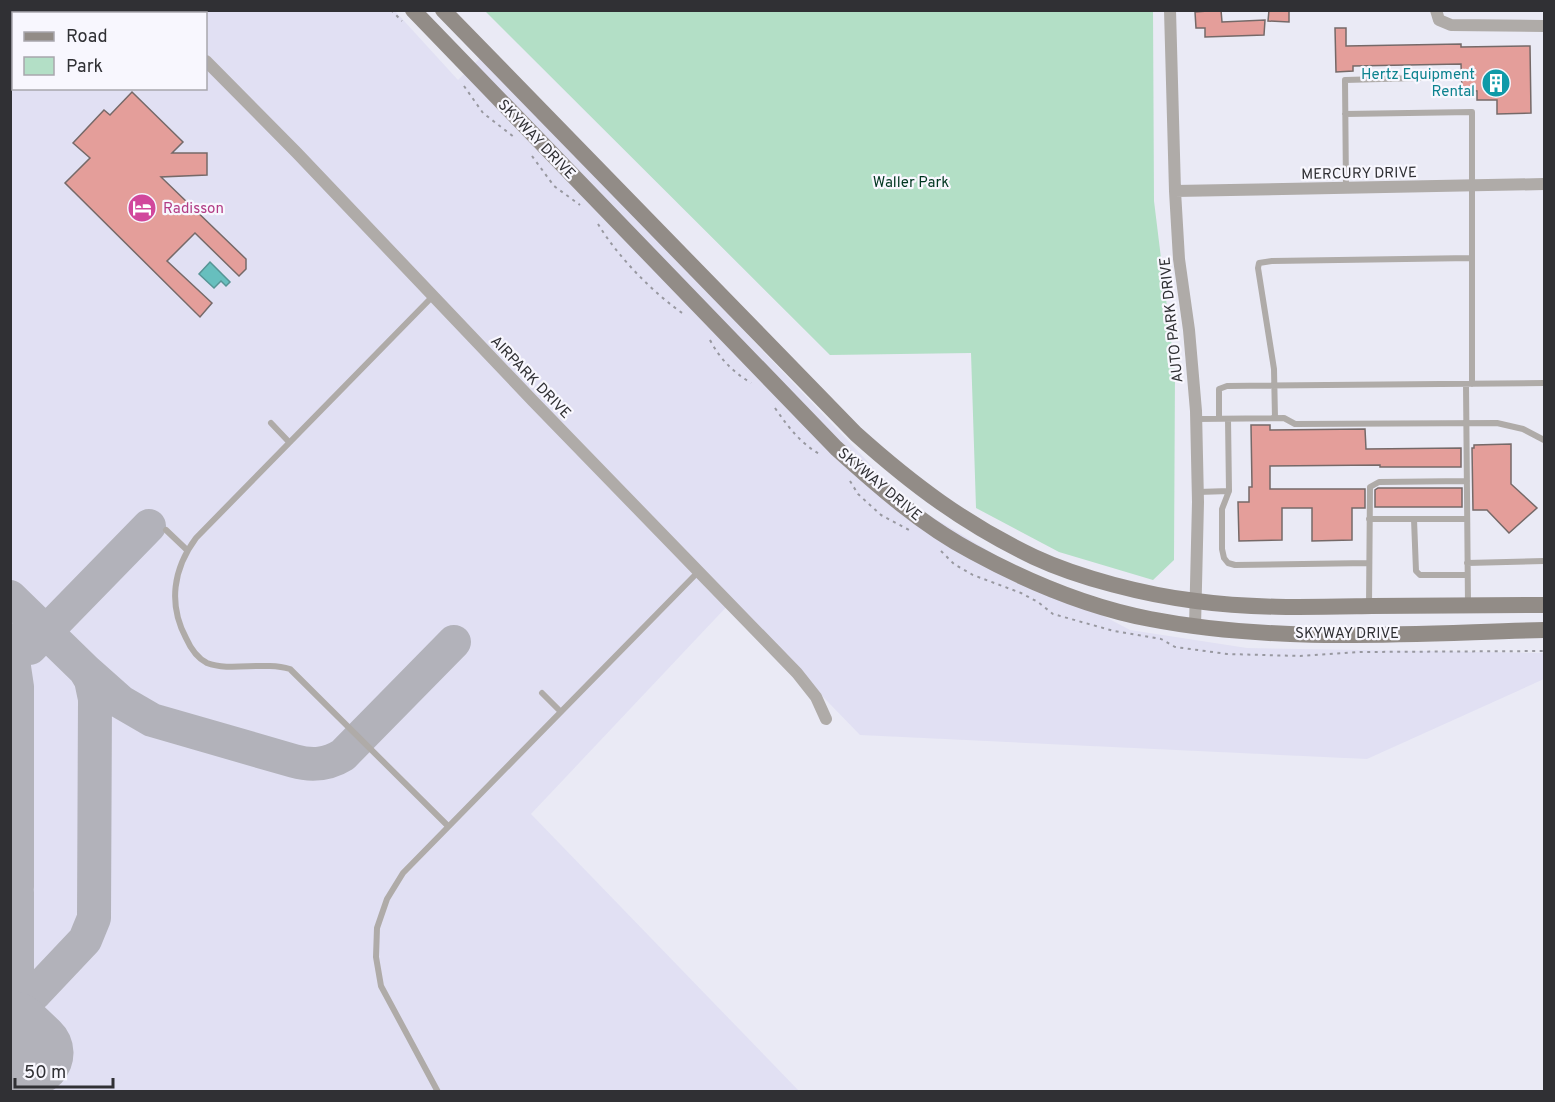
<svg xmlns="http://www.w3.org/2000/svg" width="1555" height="1102" viewBox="0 0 1555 1102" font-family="Overpass,sans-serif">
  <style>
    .built { fill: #e1e0f3; fill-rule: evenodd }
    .green { fill: #b3dfc6 }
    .water { fill: #67bfbe; stroke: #569495; stroke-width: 1.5 }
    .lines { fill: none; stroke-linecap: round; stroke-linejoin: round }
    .taxiway { stroke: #b2b2ba; stroke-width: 34 }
    .runway { stroke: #b2b2ba; stroke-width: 87 }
    .building { fill: #e49e9a; stroke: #756968; stroke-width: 1.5 }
    .path { stroke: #9898a0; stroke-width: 2; stroke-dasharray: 3 4.5; stroke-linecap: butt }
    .lane { stroke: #afaba8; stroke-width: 6 }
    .street { stroke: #afaba8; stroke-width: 12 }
    .secondary { stroke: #928c87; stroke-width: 16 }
    .labels { text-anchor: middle; stroke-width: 4.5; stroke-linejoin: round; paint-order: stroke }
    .culture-label { font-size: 15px; fill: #0d838f; stroke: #f8f7fe; text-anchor: end }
    .street-label { font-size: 15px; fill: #303034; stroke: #f8f7fe }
    .park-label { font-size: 15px; fill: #003620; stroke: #f8f7fe }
    .hotel-label { font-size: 15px; fill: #b23c85; stroke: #f8f7fe; text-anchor: start }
  </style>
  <rect width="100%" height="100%" fill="#eaeaf5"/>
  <path class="built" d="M11,11H395L458,80L483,55L904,500L1049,587L1130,630L1247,648L1544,653V679L1367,759L860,735L731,602L531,814L799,1091H11ZM14,14H206V88H14Z"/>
  <path class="green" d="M485,11H1153L1154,201L1175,372L1174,560L1153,580L1059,552L976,508L971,353L830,355Z"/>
  <path class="water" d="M210,262L230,282L226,286L221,281L214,288L199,274Z"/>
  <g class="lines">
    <path class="taxiway" d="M10,597L85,670L91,680L95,699L94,918L85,940L34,994L23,999L10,1001
      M10,640L17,687V887L10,917
      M30,648L149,526
      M85,670L121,702L152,720L294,761C312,766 327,765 343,755L454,642
      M10,1045L15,1032L17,1017V892"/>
    <path class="runway" d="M10,1034L30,1053"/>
  </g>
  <path class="building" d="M1221,10L1222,22L1265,20L1264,35L1205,37V28H1196L1195,12Z
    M1269,10H1289V22L1268,21Z
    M1335,28H1346V46L1461,44V47L1530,46L1531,113L1497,114V100H1477V91L1462,90L1461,64L1353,66V71L1336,72Z
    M132,92L183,142L172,153H207V175L161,177L246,259V269L239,276L195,233L167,261L212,303L200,317L65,183L90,158L73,143L104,110L110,115Z
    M1251,425H1270V430L1365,429L1366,449L1461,448V467H1380V465L1270,466V489H1365V508H1352V540L1312,541V508H1282V540L1239,541L1238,502H1249V487H1252Z
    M1511,444V484L1537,508L1509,533L1487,510H1473L1472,448H1474V445Z
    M1378,488H1462V507H1375V490Z"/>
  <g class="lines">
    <path class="path" d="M391,10L402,21
      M464,86L483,113L514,137
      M532,156L554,186L580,205
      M598,224C618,257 653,293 685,315
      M710,340C720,359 733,372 751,383
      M775,408C789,428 800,443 821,455
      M850,481L858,494L881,515L909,530
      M941,551L954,564L973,575L1021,593L1038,602L1053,614L1114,631L1161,639L1175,647L1227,654L1300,656L1360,652L1544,651"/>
    <path class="lane" d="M1345,114L1472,112V384
      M1346,188L1345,80L1454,77
      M433,296L196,538C173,569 168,604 186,638C190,647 197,658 207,663C230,672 264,661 290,669L448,826
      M1466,384L1468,605
      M1275,418L1274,369L1258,268L1259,263L1272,261L1472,258
      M1196,419L1284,418L1295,424L1497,423L1523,429L1544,440
      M1219,419V389L1227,386L1544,383
      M1228,419L1229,491L1222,509V549L1224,558L1228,563L1235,565L1369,563
      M271,423L289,442
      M1198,492L1229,491
      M1369,519H1467
      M1414,519L1416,571L1420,575H1467
      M166,530L187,550
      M1467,563L1544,561
      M1369,606L1370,487L1379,482L1467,481
      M542,693L561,712
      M438,1092L381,986L376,957L377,928L387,899L403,873L699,571"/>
    <path class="street" d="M155,10L158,14
      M1170,10L1175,191L1179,259L1189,330L1196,411L1198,502L1195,627
      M1436,10L1439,20L1451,25L1544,26
      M206,61L297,153L533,401L797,673L816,697L826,719
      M1175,191L1544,184"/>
    <path class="secondary" d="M413,10L836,448C878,486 922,525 973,552C1028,582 1088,607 1150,619C1279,644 1414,633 1544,630
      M443,10L856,434C913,485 965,524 1034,557C1079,578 1146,595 1196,601C1254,609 1314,607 1372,606C1430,606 1487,605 1544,605"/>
  </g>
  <defs>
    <g id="building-disc" transform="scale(1.5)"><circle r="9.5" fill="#0f9aa8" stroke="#f8f7fe"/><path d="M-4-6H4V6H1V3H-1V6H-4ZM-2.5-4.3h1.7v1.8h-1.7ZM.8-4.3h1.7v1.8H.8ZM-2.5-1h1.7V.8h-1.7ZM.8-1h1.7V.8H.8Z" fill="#fff"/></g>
    <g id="hotel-disc" transform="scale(1.5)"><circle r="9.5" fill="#d1479c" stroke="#f8f7fe"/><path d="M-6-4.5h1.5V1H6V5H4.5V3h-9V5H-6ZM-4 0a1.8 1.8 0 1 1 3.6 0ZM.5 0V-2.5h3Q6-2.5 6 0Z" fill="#fff"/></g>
  </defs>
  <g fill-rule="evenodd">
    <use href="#building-disc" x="1496" y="83"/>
    <use href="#hotel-disc" x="142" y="208"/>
  </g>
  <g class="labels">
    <g class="culture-label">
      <text x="1475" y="79">Hertz Equipment<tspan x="1475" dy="17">Rental</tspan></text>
    </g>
    <g class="street-label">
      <text transform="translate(537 139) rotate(46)" y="5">SKYWAY DRIVE</text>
      <text transform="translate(1359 173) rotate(-1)" y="5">MERCURY DRIVE</text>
      <text transform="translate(1171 320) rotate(-96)" y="5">AUTO PARK DRIVE</text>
      <text transform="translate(531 377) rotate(46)" y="5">AIRPARK DRIVE</text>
      <text transform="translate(880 484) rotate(40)" y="5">SKYWAY DRIVE</text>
      <text x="1347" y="638">SKYWAY DRIVE</text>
    </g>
    <g class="park-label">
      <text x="911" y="187">Waller Park</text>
    </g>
    <g class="hotel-label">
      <text x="163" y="213">Radisson</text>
    </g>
  </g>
  <rect width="1555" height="1102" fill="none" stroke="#303034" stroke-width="24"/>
  <rect x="12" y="12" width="195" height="78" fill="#f8f7fe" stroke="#a8a7ad" stroke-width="1.5"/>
  <rect x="24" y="32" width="30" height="9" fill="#928c87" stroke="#a8a7ad" stroke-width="1.5"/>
  <text x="66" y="42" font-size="18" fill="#303034">Road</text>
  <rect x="24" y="57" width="30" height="18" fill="#b3dfc6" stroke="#a8a7ad" stroke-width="1.5"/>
  <text x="66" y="72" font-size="18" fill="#303034">Park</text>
  <path d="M15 1078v9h98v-9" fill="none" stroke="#303034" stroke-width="3"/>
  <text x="24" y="1078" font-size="18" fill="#303034" stroke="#f8f7fe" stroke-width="4.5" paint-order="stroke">50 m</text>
</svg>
